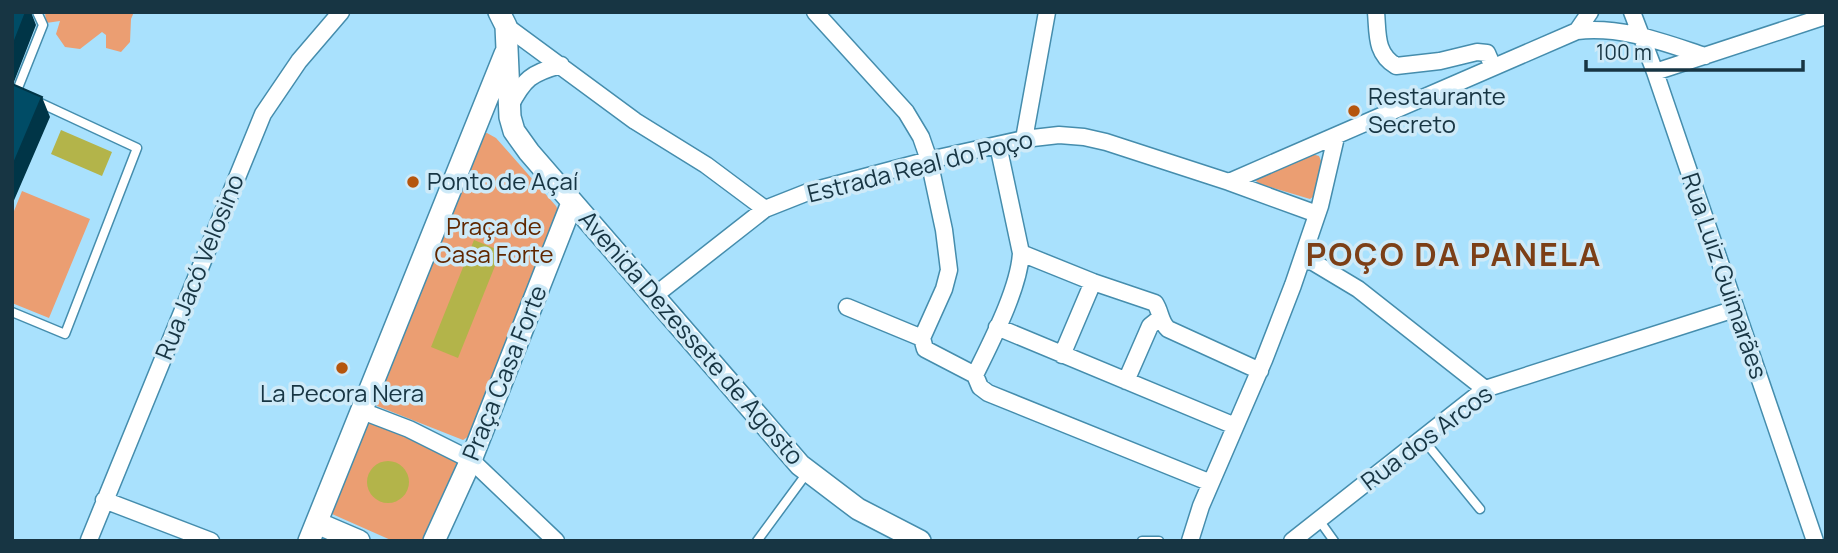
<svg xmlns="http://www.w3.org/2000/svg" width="1838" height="553" viewBox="0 0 1838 553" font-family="Manrope,sans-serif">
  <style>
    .green { fill: #eb9e72 }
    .water { fill: #b3b44a }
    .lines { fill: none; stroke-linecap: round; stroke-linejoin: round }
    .lane-casing { stroke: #458dad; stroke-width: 11 }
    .street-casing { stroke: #458dad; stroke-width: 19 }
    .secondary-casing { stroke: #458dad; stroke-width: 24 }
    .lane { stroke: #fff; stroke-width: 8 }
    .street { stroke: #fff; stroke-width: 16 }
    .secondary { stroke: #fff; stroke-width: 21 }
    .shaded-wall { fill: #003547 }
    .building { fill: #004c66; stroke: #003547; stroke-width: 2 }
    .poi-dot { fill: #b5550d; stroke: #ceeaf8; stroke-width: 2.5 }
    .labels { text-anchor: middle; stroke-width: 7; stroke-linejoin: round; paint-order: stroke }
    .poi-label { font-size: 24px; fill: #173543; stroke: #ceeaf8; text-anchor: start }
    .street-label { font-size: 24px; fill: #173543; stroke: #ceeaf8 }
    .park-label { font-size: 24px; fill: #602700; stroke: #ceeaf8 }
    .district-label { font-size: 32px; font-weight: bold; letter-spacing: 2px; fill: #7c3f17; stroke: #ceeaf8 }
  </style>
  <rect width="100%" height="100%" fill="#a9e1fd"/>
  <path class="green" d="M45,12H134L131,19L130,42L121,52L106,48V35L102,32L80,49L65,47L56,34L60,21L46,23Z
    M487,133L496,138L556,206L559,212V222L469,436L463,440L377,406L375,402L482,134Z
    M1312,154L1319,156L1322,163L1314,196L1310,199L1260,184L1256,181L1257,178Z
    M22,191L90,219L49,318L12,303V216Z
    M369,421L453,454L458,460L425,541H393L332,514L331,512L364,425Z"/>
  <path class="water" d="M61,130L112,152L102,176L51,154Z
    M474,240L501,251L458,358L431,347Z
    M367 482a21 21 0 1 1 42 0a21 21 0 1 1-42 0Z"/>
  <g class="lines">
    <g class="lane-casing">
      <path id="lane" d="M12,103L43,25L37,12
        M12,312L65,334L137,148L36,101
        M1422,438L1480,509
        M1319,520L1334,541
        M757,541L807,473
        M1142,541H1159"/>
    </g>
    <g class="street-casing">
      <path id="street" d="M815,12L906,112L921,137L929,160L944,230L949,270L944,289L922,338
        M1376,12C1378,34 1375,53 1396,66L1440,61L1477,52L1487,53L1493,67
        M1632,12L1655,72L1815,541
        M506,26L635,121L706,165L765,209
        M1577,31C1622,26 1662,42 1705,56
        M1655,72L1826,16
        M510,106C524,79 531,73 561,65
        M1024,139L1047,12
        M998,145L1021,253L1093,282L1155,303C1161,312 1160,322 1168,329L1260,371
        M1229,182L1317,214
        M1303,256L1358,289L1485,389
        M654,296L765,209L808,192L929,160L1024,139L1059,135L1084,137L1106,142L1229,182L1577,31L1590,12
        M847,307L922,338L925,349L975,375L980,387L988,393L1211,483
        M997,327L1235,426
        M1062,355L1093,282
        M975,375C991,342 1019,289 1021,253
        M1126,381L1150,326L1160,318
        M362,411L409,429L471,460L556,541
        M104,500L211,541
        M89,540L263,114L299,61L341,12
        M1190,541L1201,506L1264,360L1293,285L1320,206L1336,137
        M1292,541L1485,389L1735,309"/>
    </g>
    <g class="secondary-casing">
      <path id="secondary" d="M499,12L506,26L510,117L514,131L529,152L800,465L858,509L920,541
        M317,523L359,541
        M309,541L505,54
        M434,541L471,460L572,203"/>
    </g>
    <use href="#lane" class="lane"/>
    <use href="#street" class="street"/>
    <use href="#secondary" class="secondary"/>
  </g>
  <path class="shaded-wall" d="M26,12H31L36,25L12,87V48Z
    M42,97L50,117L12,205V168Z"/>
  <path class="building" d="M12,12H26L12,48Z
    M12,84L42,97L12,168Z"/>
  <g class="poi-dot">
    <circle cx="1354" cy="111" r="7"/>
    <circle cx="413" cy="182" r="7"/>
    <circle cx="342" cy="368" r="7"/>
  </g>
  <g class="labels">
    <g class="poi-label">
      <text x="1368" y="105">Restaurante<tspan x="1368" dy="28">Secreto</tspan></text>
      <text x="427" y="190">Ponto de Açaí</text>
      <text x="342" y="402" text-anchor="middle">La Pecora Nera</text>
    </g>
    <g class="street-label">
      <text transform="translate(920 167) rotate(-14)" y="8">Estrada Real do Poço</text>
      <text transform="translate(200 267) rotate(-68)" y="8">Rua Jacó Velosino</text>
      <text transform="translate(1724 276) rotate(71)" y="8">Rua Luiz Guimarães</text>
      <text transform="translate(691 338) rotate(49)" y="8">Avenida Dezessete de Agosto</text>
      <text transform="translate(505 373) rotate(-68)" y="8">Praça Casa Forte</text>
      <text transform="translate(1427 438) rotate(-37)" y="8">Rua dos Arcos</text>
    </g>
    <g class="park-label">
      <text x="494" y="235">Praça de<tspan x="494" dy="28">Casa Forte</tspan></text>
    </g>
    <g class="district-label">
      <text x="1454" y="266">POÇO DA PANELA</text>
    </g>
  </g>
  <rect width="1838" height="553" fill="none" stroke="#173543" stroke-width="28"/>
  <path d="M1586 60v10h217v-10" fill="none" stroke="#173543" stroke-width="3.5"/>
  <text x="1596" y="60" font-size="21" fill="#173543" stroke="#ceeaf8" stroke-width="5" paint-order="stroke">100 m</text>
</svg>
